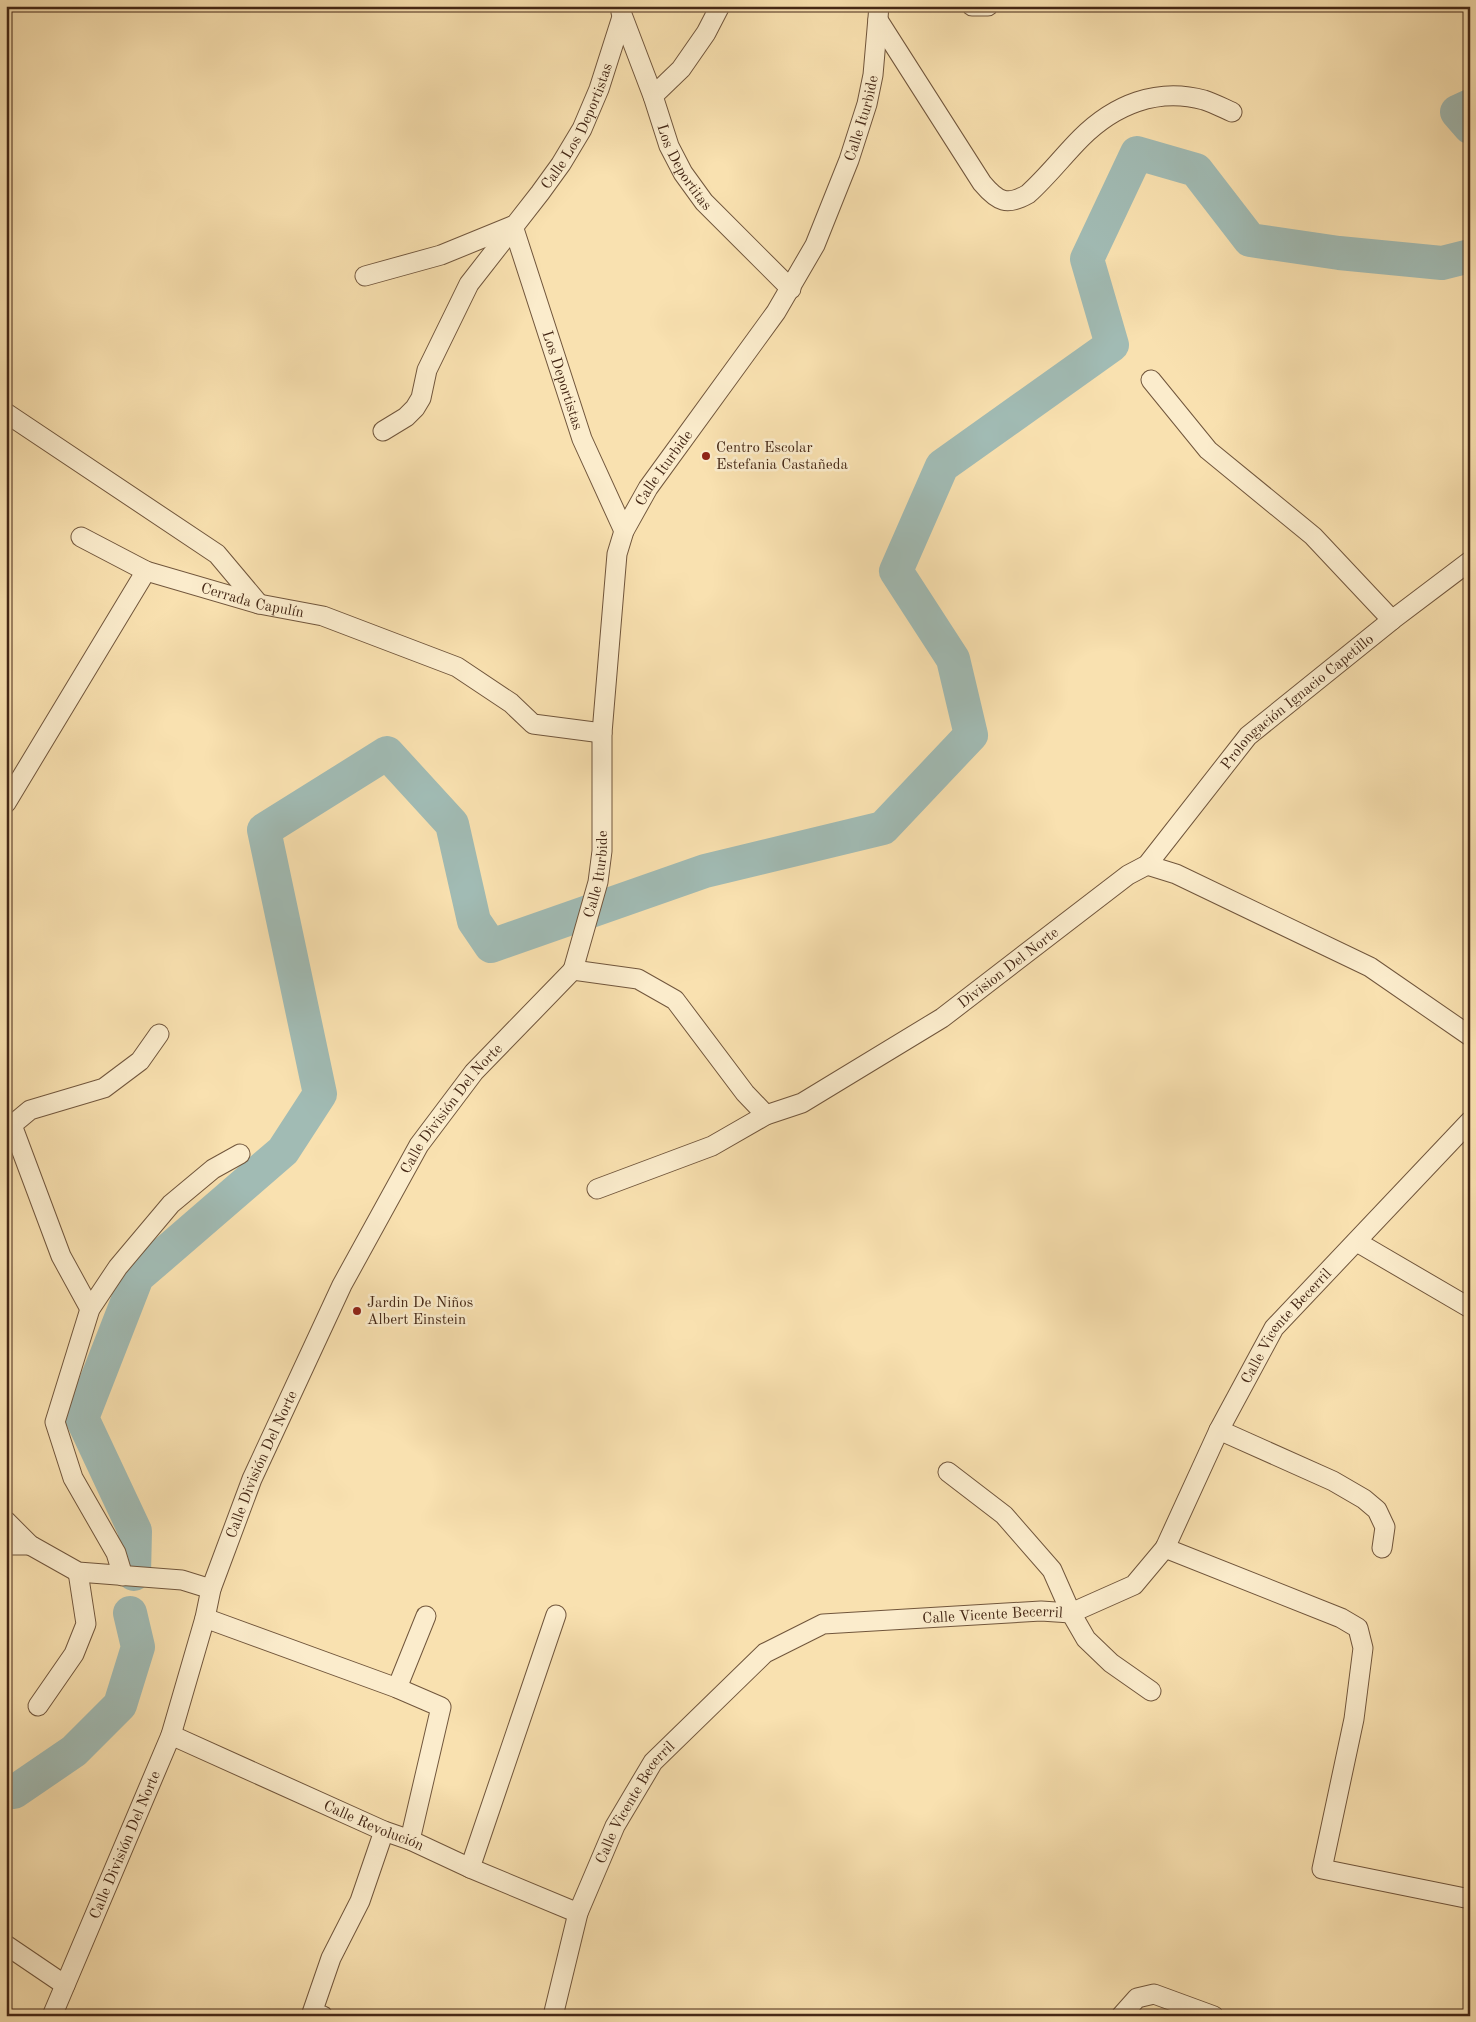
<svg xmlns="http://www.w3.org/2000/svg" width="1476" height="2022" viewBox="0 0 1476 2022" font-family="'Old Standard TT',serif">
  <style>
    .lines { fill: none; stroke-linecap: round; stroke-linejoin: round }
    .river { stroke: #a1bbb4; stroke-width: 34 }
    .minor-casing { stroke: #71563c; stroke-width: 21 }
    .minor { stroke: #fbeccc; stroke-width: 19 }
    .poi-dot { fill: #8f2418; stroke: #fbeccc; stroke-width: 2 }
    .labels { text-anchor: middle; stroke-width: 5; stroke-linejoin: round; paint-order: stroke }
    .street-label { font-size: 15px; fill: #442715; stroke: #fbeccc }
    .poi-label { font-size: 15px; fill: #442715; stroke: #fbeccc; text-anchor: start }
  </style>
  <rect width="100%" height="100%" fill="#f9e1b0"/>
  <filter id="stains"><feTurbulence type="fractalNoise" baseFrequency=".004" numOctaves="4"/><feColorMatrix values="0 0 0 0 .2 0 0 0 0 .09 0 0 0 0 .02 0 0 0 .5 -.17"/></filter>
  <radialGradient id="worn" r=".72"><stop offset=".6" stop-color="#630" stop-opacity="0"/><stop offset="1" stop-color="#630" stop-opacity=".3"/></radialGradient>
  <g class="lines">
    <path class="river" d="M1470,106L1457,112L1470,127
      M134,1574L135,1531L82,1418L137,1277L283,1151L320,1094L264,830L387,753L452,824L474,921L491,946L705,871L883,828L971,735L953,659L896,571L942,466L1112,345L1087,259L1137,153L1196,170L1250,240L1339,253L1442,263L1470,256
      M6,1790L14,1792L74,1751L120,1705L138,1647L130,1613"/>
    <g class="minor-casing">
      <g id="minor">
        <path d="M972,6H988"/>
        <path id="s1" d="M621,12L653,96L669,146L683,173L704,202L791,289"/>
        <path d="M878,20L982,183C998,202 1007,206 1028,194C1048,176 1063,156 1081,138C1114,105 1157,87 1204,100C1213,103 1223,108 1232,112"/>
        <path d="M653,96L681,69L706,33L720,6"/>
        <path id="s2" d="M513,226L582,439L624,531"/>
        <path d="M365,276L441,255L512,226"/>
        <path d="M1151,380L1208,450L1313,536L1392,620"/>
        <path d="M6,413L217,554L259,604"/>
        <path id="s3" d="M383,431L406,417L415,408L421,398L427,370L469,284L540,193L561,164L582,129L599,89L622,17"/>
        <path id="s4" d="M81,537L146,571L259,604L323,616L457,667L511,703L533,724L602,733"/>
        <path d="M6,803L146,571"/>
        <path d="M1147,865L1176,874L1370,967L1470,1036"/>
        <path id="s5" d="M573,970L598,882L602,851V733L617,554L624,531L648,488L776,312L815,245L849,160L867,104L873,75L879,6"/>
        <path d="M573,970L638,979L675,1000L745,1093L766,1115"/>
        <path id="s6" d="M597,1189L712,1146L766,1115L802,1103L942,1018L1128,875L1147,865L1248,736L1392,620L1470,561"/>
        <path d="M1357,1242L1470,1308"/>
        <path d="M90,1309L61,1256L12,1125L30,1110L104,1088L140,1061L159,1034"/>
        <path d="M1219,1430L1333,1481L1364,1499L1377,1510L1385,1527L1382,1548"/>
        <path d="M948,1472L1004,1515L1052,1570L1071,1613L1086,1639L1111,1663L1151,1691"/>
        <path d="M6,1521L30,1545L78,1572L182,1580L211,1589"/>
        <path d="M6,1545H30"/>
        <path d="M1165,1548L1341,1618L1358,1628L1363,1648L1354,1719L1322,1869L1470,1899"/>
        <path d="M123,1576L116,1553L73,1478L55,1422L90,1309L118,1267L171,1204L213,1169L240,1154"/>
        <path d="M205,1618L397,1688L441,1707L410,1840"/>
        <path d="M397,1688L426,1616"/>
        <path d="M38,1706L74,1654L86,1624L78,1572"/>
        <path id="s7" d="M171,1735L384,1831L410,1840L470,1868L578,1913"/>
        <path d="M470,1868L556,1615"/>
        <path d="M6,1945L65,1985"/>
        <path id="s8" d="M52,2016L171,1735L205,1618L211,1589L252,1479L342,1285L419,1145L474,1072L573,970"/>
        <path d="M323,2016L312,2013L331,1958L360,1901L384,1831"/>
        <path id="s9" d="M553,2016L578,1913L615,1826L653,1762L765,1653L823,1624L1041,1611L1071,1613L1134,1585L1165,1548L1219,1430L1274,1328L1470,1121"/>
        <path d="M1121,2016L1137,1998L1154,1994L1214,2016"/>
      </g>
    </g>
    <use href="#minor" class="minor"/>
  </g>
  <g class="poi-dot">
    <circle cx="706" cy="456" r="5"/>
    <circle cx="357" cy="1311" r="5"/>
  </g>
  <g class="labels">
    <g class="street-label">
      <text dy="5" stroke="none"><textPath href="#s5" startOffset="924">Calle Iturbide</textPath></text>
      <text dy="5" stroke="none"><textPath href="#s3" startOffset="368">Calle Los Deportistas</textPath></text>
      <text dy="5" stroke="none"><textPath href="#s1" startOffset="168">Los Deportitas</textPath></text>
      <text dy="5" stroke="none"><textPath href="#s2" startOffset="162">Los Deportistas</textPath></text>
      <text dy="5" stroke="none"><textPath href="#s5" startOffset="519">Calle Iturbide</textPath></text>
      <text dy="5" stroke="none"><textPath href="#s4" startOffset="184">Cerrada Capulín</textPath></text>
      <text dy="5" stroke="none"><textPath href="#s6" startOffset="866">Prolongación Ignacio Capetillo</textPath></text>
      <text dy="5" stroke="none"><textPath href="#s5" startOffset="99">Calle Iturbide</textPath></text>
      <text dy="5" stroke="none"><textPath href="#s6" startOffset="470">Division Del Norte</textPath></text>
      <text dy="5" stroke="none"><textPath href="#s8" startOffset="996">Calle División Del Norte</textPath></text>
      <text dy="5" stroke="none"><textPath href="#s9" startOffset="1116">Calle Vicente Becerril</textPath></text>
      <text dy="5" stroke="none"><textPath href="#s8" startOffset="591">Calle División Del Norte</textPath></text>
      <text dy="5" stroke="none"><textPath href="#s9" startOffset="666">Calle Vicente Becerril</textPath></text>
      <text dy="5" stroke="none"><textPath href="#s9" startOffset="231">Calle Vicente Becerril</textPath></text>
      <text dy="5" stroke="none"><textPath href="#s7" startOffset="222">Calle Revolución</textPath></text>
      <text dy="5" stroke="none"><textPath href="#s8" startOffset="186">Calle División Del Norte</textPath></text>
    </g>
    <g class="poi-label">
      <text x="716" y="452">Centro Escolar<tspan x="716" dy="17">Estefania Castañeda</tspan></text>
      <text x="367" y="1307">Jardin De Niños<tspan x="367" dy="17">Albert Einstein</tspan></text>
    </g>
  </g>
  <rect width="1476" height="2022" fill="none" stroke="#f9e1b0" stroke-width="25"/>
  <rect x="8" y="8" width="1461" height="2007" fill="none" stroke="#442715" stroke-width="2.5"/>
  <rect x="12" y="12" width="1451" height="1997" fill="none" stroke="#442715"/>
  <rect width="100%" height="100%" filter="url(#stains)"/>
  <rect width="100%" height="100%" fill="url(#worn)"/>
</svg>
